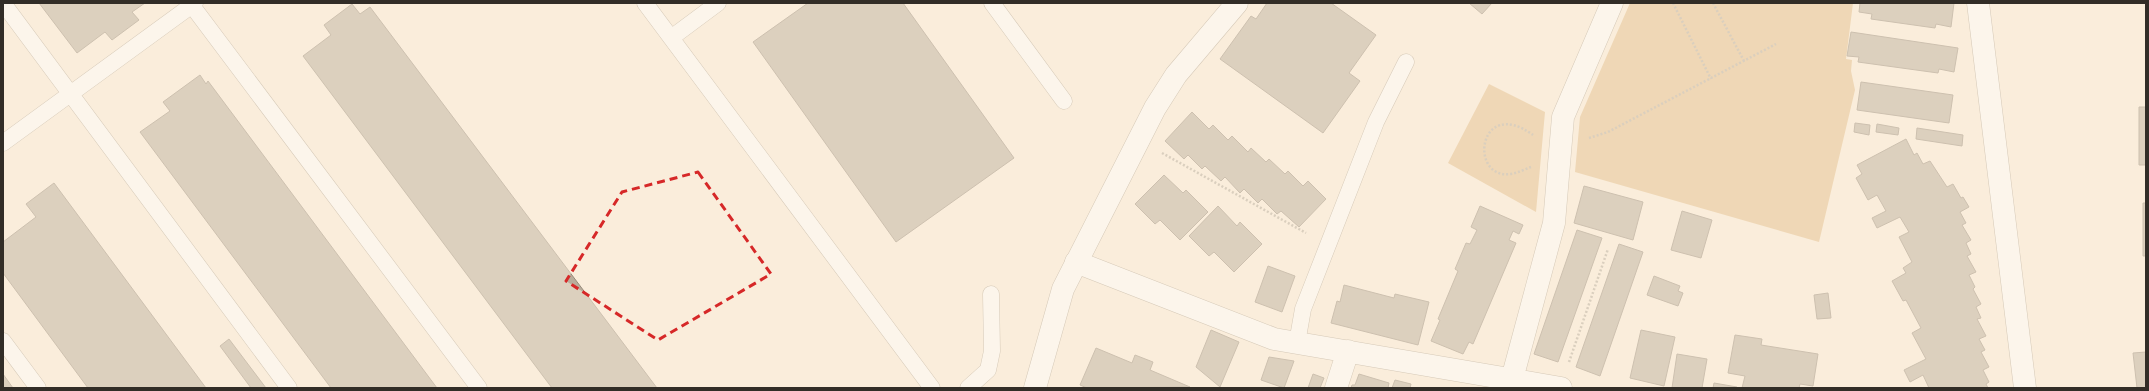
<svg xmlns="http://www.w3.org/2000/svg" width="2149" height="391" viewBox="0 0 2149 391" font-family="'Source Sans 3',sans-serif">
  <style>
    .green { fill: #e2bd89 }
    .building { fill: #b9ad9c; stroke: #978b7b }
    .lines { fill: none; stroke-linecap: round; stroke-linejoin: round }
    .lane-casing { stroke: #ab9f8e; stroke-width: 17 }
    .street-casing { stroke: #ab9f8e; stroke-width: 23 }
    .secondary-casing { stroke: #ab9f8e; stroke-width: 23 }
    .path { stroke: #b4aa9c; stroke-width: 2.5; stroke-dasharray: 2 2; stroke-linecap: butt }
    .lane { stroke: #fff; stroke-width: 16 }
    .street { stroke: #fff; stroke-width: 22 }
    .secondary { stroke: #fff; stroke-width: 22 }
    .marked { fill: none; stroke: #d62828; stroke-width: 3; stroke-dasharray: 8 5; stroke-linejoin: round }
  </style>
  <rect width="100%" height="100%" fill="#faeddb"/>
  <path class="green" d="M1630,3H1853L1846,59L1852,60L1851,71L1855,90L1819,242L1575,172L1580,117Z
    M1489,84L1545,112L1536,212L1448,163Z"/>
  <path class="building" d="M39,3H145L132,12L139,20L112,40L105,32L77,53Z
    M808,3H903L1014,158L896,242L753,42Z
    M1267,3H1331L1376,35L1349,73L1360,81L1323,133L1220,59L1251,16L1256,19Z
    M1469,3H1492L1482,14Z
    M1860,3H1954L1951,27L1936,24L1935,28L1871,19L1872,14L1859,12Z
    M352,4L360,14L370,7L657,388H552L303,56L331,35L324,25Z
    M1851,32L1958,48L1954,72L1939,69L1938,73L1858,62L1859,57L1847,56Z
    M200,75L206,84L208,81L437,388H331L140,132L170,111L163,102Z
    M1861,82L1953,95L1949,123L1857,110Z
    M2139,107H2146V165H2139Z
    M1192,112L1209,129L1213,125L1228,140L1232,136L1248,152L1251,148L1266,162L1269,159L1285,174L1288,171L1303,186L1308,181L1326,199L1299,227L1281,211L1277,214L1262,199L1258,203L1244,189L1240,193L1225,177L1221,181L1205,166L1202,169L1188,155L1184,159L1165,141Z
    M1855,123L1870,125L1869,135L1854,132Z
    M1877,124L1899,128L1898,135L1876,132Z
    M1917,128L1963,135L1962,146L1916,139Z
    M1906,139L1914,155L1917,153L1923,164L1930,161L1947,187L1953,184L1961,198L1963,197L1969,207L1960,212L1966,223L1962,225L1971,240L1966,243L1971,254L1967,256L1976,272L1969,275L1975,287L1973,289L1981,304L1976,307L1981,318L1977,319L1986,336L1979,339L1985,350L1981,352L1989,367L1983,370L1989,382L1986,384L1988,388H1929L1923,375L1910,382L1904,370L1926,359L1912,333L1921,328L1906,300L1903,301L1892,281L1906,273L1903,268L1912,262L1899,237L1909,232L1900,217L1877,228L1872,218L1886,211L1877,195L1868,200L1856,178L1862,174L1857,165Z
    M1164,175L1183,193L1186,190L1208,212L1180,240L1160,220L1155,224L1135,204Z
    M54,183L206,388H88L3,273V242L36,217L26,204Z
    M1584,186L1643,202L1633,240L1574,223Z
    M2143,203H2146V256H2143Z
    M1218,206L1237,226L1240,222L1262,244L1234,272L1214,252L1209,256L1189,236Z
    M1480,206L1523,225L1519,234L1513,231L1509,240L1516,243L1473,344L1469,342L1463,354L1431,341L1440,320L1438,319L1458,271L1455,269L1466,243L1470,244L1477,230L1471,227Z
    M1682,211L1712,220L1701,258L1671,250Z
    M1577,230L1602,238L1558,362L1534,354Z
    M1619,244L1643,252L1600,376L1576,367Z
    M1268,266L1295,276L1282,312L1255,302Z
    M1654,276L1680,286L1678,291L1683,293L1678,306L1647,295Z
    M1344,285L1394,298L1395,294L1429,302L1418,345L1331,323L1337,301L1340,302Z
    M1828,293L1831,318L1817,319L1814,295Z
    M1211,330L1239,342L1220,387L1196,367Z
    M1641,330L1675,337L1664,386L1630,378Z
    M1735,335L1762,339L1761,345L1818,354L1813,386L1800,384L1799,388H1742L1745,376L1728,373Z
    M229,339L266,388H251L220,346Z
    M1096,348L1132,363L1135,355L1153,362L1150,370L1190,387L1087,388L1080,385Z
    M2146,352V388H2137L2133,353Z
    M1677,354L1707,359L1702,388H1672Z
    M1269,357L1294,361L1284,388L1261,380Z
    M3,374L13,388H3Z
    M1313,374L1324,378L1320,388H1308Z
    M1359,374L1389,383L1388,388H1351L1352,385H1355Z
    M1395,380L1411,384L1410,388H1392Z
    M1714,383L1737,387V388H1713Z"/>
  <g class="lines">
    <g class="lane-casing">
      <path id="lane" d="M3,3L289,388
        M190,3L479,388
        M645,3L932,388
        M992,3L1064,101
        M671,38L718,3
        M3,143L195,3
        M3,341L38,388
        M1297,343L1303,309L1376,122L1406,62
        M968,388L988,370L992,351L991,294"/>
    </g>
    <g class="street-casing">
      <path id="street" d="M1076,262L1274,339L1561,388
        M1512,379L1554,223L1563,117L1612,3
        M1336,388L1348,351"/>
    </g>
    <g class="secondary-casing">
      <path id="secondary" d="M1978,3L2025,388
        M1035,388L1063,289L1155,108L1176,75L1237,3"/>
    </g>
    <path class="path" d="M1673,3L1711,79
      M1713,3L1744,61
      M1589,138L1608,132L1776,44
      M1162,153L1306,233
      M1531,167C1525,169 1518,173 1511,174C1468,180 1478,95 1533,135
      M1569,362L1608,249"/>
    <use href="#lane" class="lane"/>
    <use href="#street" class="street"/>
    <use href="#secondary" class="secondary"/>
  </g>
  <path d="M0 0H2149V391H0ZM698,172L771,274L658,340L566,281L622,192Z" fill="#faeddb" fill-opacity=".55" fill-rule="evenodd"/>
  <path class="marked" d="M698,172L771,274L658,340L566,281L622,192Z"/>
  <rect width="2149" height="391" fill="none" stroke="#322d27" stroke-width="8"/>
</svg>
